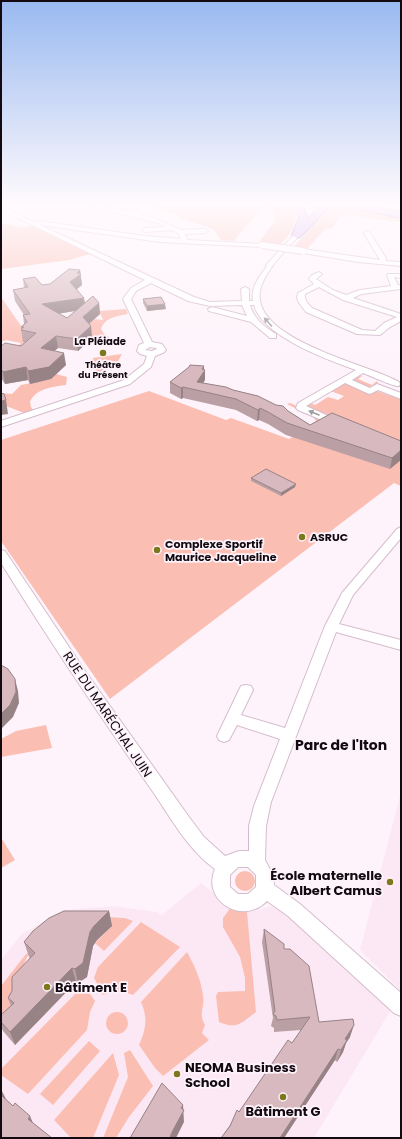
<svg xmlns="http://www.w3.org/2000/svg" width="402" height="1139" viewBox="0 0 402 1139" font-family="Poppins,sans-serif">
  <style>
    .built { fill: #fce8f5 }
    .green { fill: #fbbeb3 }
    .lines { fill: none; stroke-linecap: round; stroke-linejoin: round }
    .minor-casing { stroke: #d5bccc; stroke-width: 2 }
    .highway-casing { stroke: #9171a2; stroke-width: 2 }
    .minor { fill: #fff; fill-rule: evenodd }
    .highway { fill: #d6a8f1; fill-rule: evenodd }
    .minor-bridge-casing { stroke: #d5bccc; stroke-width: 8; stroke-linecap: butt }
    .minor-bridge { stroke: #fff; stroke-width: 6 }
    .wall { fill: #ba9fa4; fill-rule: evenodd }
    .shaded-wall { fill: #978286 }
    .building { fill: #d8b9bf; stroke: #978286 }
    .oneway { fill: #a09d9f }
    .poi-dot { fill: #7d771d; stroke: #fef3fa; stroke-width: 1.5 }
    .labels { text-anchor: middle; stroke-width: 3.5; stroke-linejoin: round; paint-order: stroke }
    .far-poi-label { font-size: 9px; font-weight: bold; fill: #120a10; stroke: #fef3fa }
    .far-neighbourhood-label { font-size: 10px; font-weight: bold; fill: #120a10; stroke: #fef3fa }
    .poi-label { font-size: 11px; font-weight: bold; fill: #120a10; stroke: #fef3fa; text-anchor: start }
    .near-street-label { font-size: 13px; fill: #120a10; stroke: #fef3fa }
    .near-poi-label { font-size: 13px; font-weight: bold; fill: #120a10; stroke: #fef3fa; text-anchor: start }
    .near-neighbourhood-label { font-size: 14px; font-weight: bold; fill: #120a10; stroke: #fef3fa }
  </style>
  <rect width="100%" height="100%" fill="#fef3fa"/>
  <path class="built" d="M401,792V991L360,950Z
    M201,883L235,910L251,912L279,904L391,1010L314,1138H1V960L22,934L64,910L113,906L157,912L162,915Z"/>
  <path class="green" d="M153,205H267L268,206L248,224L234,241L221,240L213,229L189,221Z
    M271,205H293L296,209C297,226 290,234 279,246L258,244L273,223L275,219Z
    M331,205H339L401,217V222L348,215L339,218L332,228L325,229L306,250L293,248Z
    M1,223L21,227L34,226L90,254L69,260L1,269Z
    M1,297L24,330L38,345L9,354L21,343L6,340L1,342Z
    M126,309L128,314C118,316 105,317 101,329L104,334L116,341L112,345L101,346L87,343L92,338L84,328L95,319L103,320L99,311Z
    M122,354L117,363L100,374L87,364L92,361L93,358Z
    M357,373L362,376L358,379L372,385L377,381L378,383L370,387L374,390L396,398L401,395V447L326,416L327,415L309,407L307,408L305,404L309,402L315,405L328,397L338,400L344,396L328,390Z
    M56,374L67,377L66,385C53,387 36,388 30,402L31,407L33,410L24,413L1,404V393L12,394L21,385L51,379Z
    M149,391L226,420L231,418L289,439L317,422L313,417L287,404L290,403L401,450V486L394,483L110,699L1,541V440Z
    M46,725L52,748L1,757V739L16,731Z
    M2,839L15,860L1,868V840Z
    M235 881a10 10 0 1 1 20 0a10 10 0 1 1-20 0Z
    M231,907L235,910L247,912L256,1012C241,1023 237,1030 219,1022L216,996L218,992L245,991V978L240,957L223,927V918Z
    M106,917L125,918L133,921L104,951L95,943L111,927Z
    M141,922L180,947L133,995C122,991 115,991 103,995L94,978L98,967Z
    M187,952C195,967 201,979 203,996C205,1008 198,1013 205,1025L202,1033L209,1040L163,1076L155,1068L139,1045C146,1029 148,1018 141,1002Z
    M29,953L20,973L11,1017L1,1028V986L26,954Z
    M84,985L95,1001L90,1012L87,1030L28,1094L1,1075V1069Z
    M106 1023a11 11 0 1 1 22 0a11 11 0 1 1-22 0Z
    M89,1041L100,1051L53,1105L40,1094Z
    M130,1050L153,1086L129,1117L116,1138H103L128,1077L124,1053Z
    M113,1053L119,1075L93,1138H71L54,1120Z"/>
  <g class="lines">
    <g class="minor-casing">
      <path id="minor" d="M87,205H98L154,218L182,230L205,229L208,231L205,233L185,234L187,240L264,244V246L262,247L160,242L40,225L194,297L210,302L242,301L241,289L245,287L249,289V301H253C250,288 260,276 267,266L266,265L295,234H299V236C285,251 268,267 261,287C245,339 369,364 399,382L400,384L399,386C394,387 371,376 363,373L352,380L370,388L377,384L401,393V399L378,390L370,394L367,393L345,383L306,406L342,422L344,424L342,426H336L298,410L296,408L298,403L356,370C328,360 262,336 254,305H250C254,319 264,327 276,334V338H270L251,322L209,311L208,309L212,307L247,316L242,305L210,306L188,301L151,283L136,291L131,299L152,342L162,344L166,350L163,353L155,356L151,367L130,384L1,427V421L124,380L144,364L147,356L140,354L137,351L139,345L144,343L123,299L131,288L145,280L1,210V206L35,223L38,221L145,236L181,239L178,233L172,230L145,232L142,230L145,228L166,227L161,224ZM150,347L156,348L157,349L152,351L145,350Z
        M116,205H138L141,207L138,209L114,208V206Z
        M367,231L370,233L386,258V261L401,262V266L358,262L303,253L300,251L303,249L380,260L364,233Z
        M319,272L322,274L316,279L333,290L346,295L360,290L391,286L387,275L388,274H401V278L394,277L398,285H401V289L361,294L353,298L401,314V321L390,327L380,335L357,334L306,312L299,303L297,298L298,293L314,284L309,279L312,275ZM319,287L343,300L397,317L384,323L375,331L362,330L312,308C308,304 304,300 305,294Z
        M401,527V538L353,595L339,624L401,640V650L336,632L271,802L266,826L265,860L273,875L274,885L300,904L401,993V1016L394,1013L288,916L267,901C243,926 201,901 215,869C187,849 170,816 151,789C99,715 49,640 1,563V550L5,551L85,671L189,817L204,837L225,856L239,851H249V826L254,806L280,739L237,725L229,740L224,742L219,740L217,736L239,690L241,686L246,685L251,686L253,690L241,715L285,728L325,626L342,593L397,529ZM238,867H248L256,875V887L248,894H238L230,887V875Z"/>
    </g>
    <g class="highway-casing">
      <path id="highway" d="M295,205H303L307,218V220L322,205H331L300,237L297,238L292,235L299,218Z
        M350,205H366L401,212V218L354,208Z"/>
    </g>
    <use href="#minor" class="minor"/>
    <use href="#highway" class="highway"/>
    <g class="minor-bridge-casing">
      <path id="minor-bridge" d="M262,245L303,251"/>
    </g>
    <use href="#minor-bridge" class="minor-bridge"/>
  </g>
  <path class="wall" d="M80,270L82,285L77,289L85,303H99L100,314L89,324L91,326L92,338L78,351L58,348L54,351L66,365L51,379L30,384L28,380L5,384L1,378V346H21L25,342H23L21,330V327L24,324L23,315H24L15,301L13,290L24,288L23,279L42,285L50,284ZM75,311L67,318L58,314Z
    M143,299L166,309L147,311L143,303Z
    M204,370L205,380L203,383L233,390L288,411L310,425L401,441L390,469L286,435L268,424L259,420L257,421L236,410L183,398L181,399L170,393V382Z
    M251,478L295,487L281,496L251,481Z
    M109,911L112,926L97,940L93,946L87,977L78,983L76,982L15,1045L3,1031L1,1026V1015L11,1006L8,998L30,958L29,957L24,942Z
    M264,929L284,949L319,1022L350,1037L346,1043L343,1052L337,1062L335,1060L284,1138H221L239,1112L292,1043L301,1030L274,1032V1028L271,1026L273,1018L262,942Z"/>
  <path class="shaded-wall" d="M80,270L82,285L72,293L70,282L77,273Z
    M84,298L86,309L44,316L42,304Z
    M99,303L100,314L84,328L83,317Z
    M165,304L166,309L147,311V306Z
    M91,326L92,338L78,351L77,339Z
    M56,336L58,348L43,361L41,348Z
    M64,353L66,365L51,379L30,384L28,371Z
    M204,366V371L205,370V380L198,391L197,382L202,369Z
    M26,367L28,380L5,384L3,372Z
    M183,387V398L181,399V388Z
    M6,400L8,414L1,415V401Z
    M260,408L259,420L257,421L258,410Z
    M401,450V460L390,469L392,458Z
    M296,484L295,487L281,496V493Z
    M15,679L18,691L19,703L13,717L1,729V714Z
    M109,911L112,926L97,940L93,946L87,977L78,983L75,969L90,932L94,926Z
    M72,968L76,982L15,1045L10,1032Z
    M354,1025L350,1037L346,1043L343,1052L337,1062L345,1039Z
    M338,1049L335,1060L284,1138H280Z
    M1,1089L7,1101L1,1097Z
    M183,1105L184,1122L176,1138H170L181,1108Z
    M30,1116L35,1128L28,1119Z"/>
  <path class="building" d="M69,269L80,270L77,273L81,274L70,282L84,298L42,304L67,318L93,296L99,303L83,317L91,326L77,339L56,336L41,348L64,353L49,367L28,371L26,367L3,372L1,369V346L5,343L21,346L36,333L21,330L24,327H21L27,322L23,315L30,314L13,290L28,287L23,279L35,277L42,285L50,284Z
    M161,297L165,304L147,306L143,299Z
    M190,365L204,366L202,369L205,370L197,382L226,387L233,390L258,396L276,405L283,406L288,411L310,425L332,413L401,441V450L392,458L287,423L268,412L260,408L258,410L236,399L183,387L181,388L170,382L189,367Z
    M1,393L4,394L6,400L1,401Z
    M266,469L296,484L281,493L251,478Z
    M1,665L8,669L15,679L16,692L10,705L1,714Z
    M64,911H109L94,926L90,932L83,963L75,969L72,968L10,1032L1,1022V1015L14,1003L8,998L12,991V977L35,953L24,942L33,931L49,918Z
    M264,929L284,944V949H290L309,966L319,1022L353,1019L354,1025L345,1039L347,1040L341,1050L338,1049L280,1138H221L230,1126L237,1110L239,1112L288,1040L292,1043L310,1017L277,1020L276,1016L273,1014L275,1011Z
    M162,1083L183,1105L181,1108L184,1110L171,1134L170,1138H130Z
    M1,1095L13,1106L15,1103L30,1116L28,1119L52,1138H1Z"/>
  <defs><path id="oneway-solid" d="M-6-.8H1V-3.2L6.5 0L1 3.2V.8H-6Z"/></defs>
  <g class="oneway">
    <use href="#oneway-solid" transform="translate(268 322) rotate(-132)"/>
    <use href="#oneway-solid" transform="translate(314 413) rotate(-157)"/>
  </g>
  <linearGradient id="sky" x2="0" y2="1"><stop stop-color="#99b9f0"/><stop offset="0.56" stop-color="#fffafd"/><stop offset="1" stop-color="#fffafd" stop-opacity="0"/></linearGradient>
  <rect width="402" height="364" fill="url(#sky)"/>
  <g class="poi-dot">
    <circle cx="103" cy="353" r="4"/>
    <circle cx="302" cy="537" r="4"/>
    <circle cx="157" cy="550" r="4"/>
    <circle cx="390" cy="882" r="4"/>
    <circle cx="47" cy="987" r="4"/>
    <circle cx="177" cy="1074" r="4"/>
    <circle cx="283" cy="1097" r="4"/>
  </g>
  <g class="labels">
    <g class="far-poi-label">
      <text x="103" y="368">Théâtre<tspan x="103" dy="10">du Présent</tspan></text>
    </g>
    <g class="far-neighbourhood-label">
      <text x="100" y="345">La Pléiade</text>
    </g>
    <g class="poi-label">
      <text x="310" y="541">ASRUC</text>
      <text x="165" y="548">Complexe Sportif<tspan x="165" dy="13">Maurice Jacqueline</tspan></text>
    </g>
    <g class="near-street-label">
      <text transform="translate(108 714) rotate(56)" y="5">RUE DU MARÉCHAL JUIN</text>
    </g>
    <g class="near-poi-label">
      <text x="382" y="880" text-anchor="end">École maternelle<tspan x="382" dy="15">Albert Camus</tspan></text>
      <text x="55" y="992">Bâtiment E</text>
      <text x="185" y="1072">NEOMA Business<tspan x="185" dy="15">School</tspan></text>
      <text x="283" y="1116" text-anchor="middle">Bâtiment G</text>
    </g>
    <g class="near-neighbourhood-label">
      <text x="341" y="750">Parc de l'Iton</text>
    </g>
  </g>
  <rect width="402" height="1139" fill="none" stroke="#120a10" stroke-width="4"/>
</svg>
